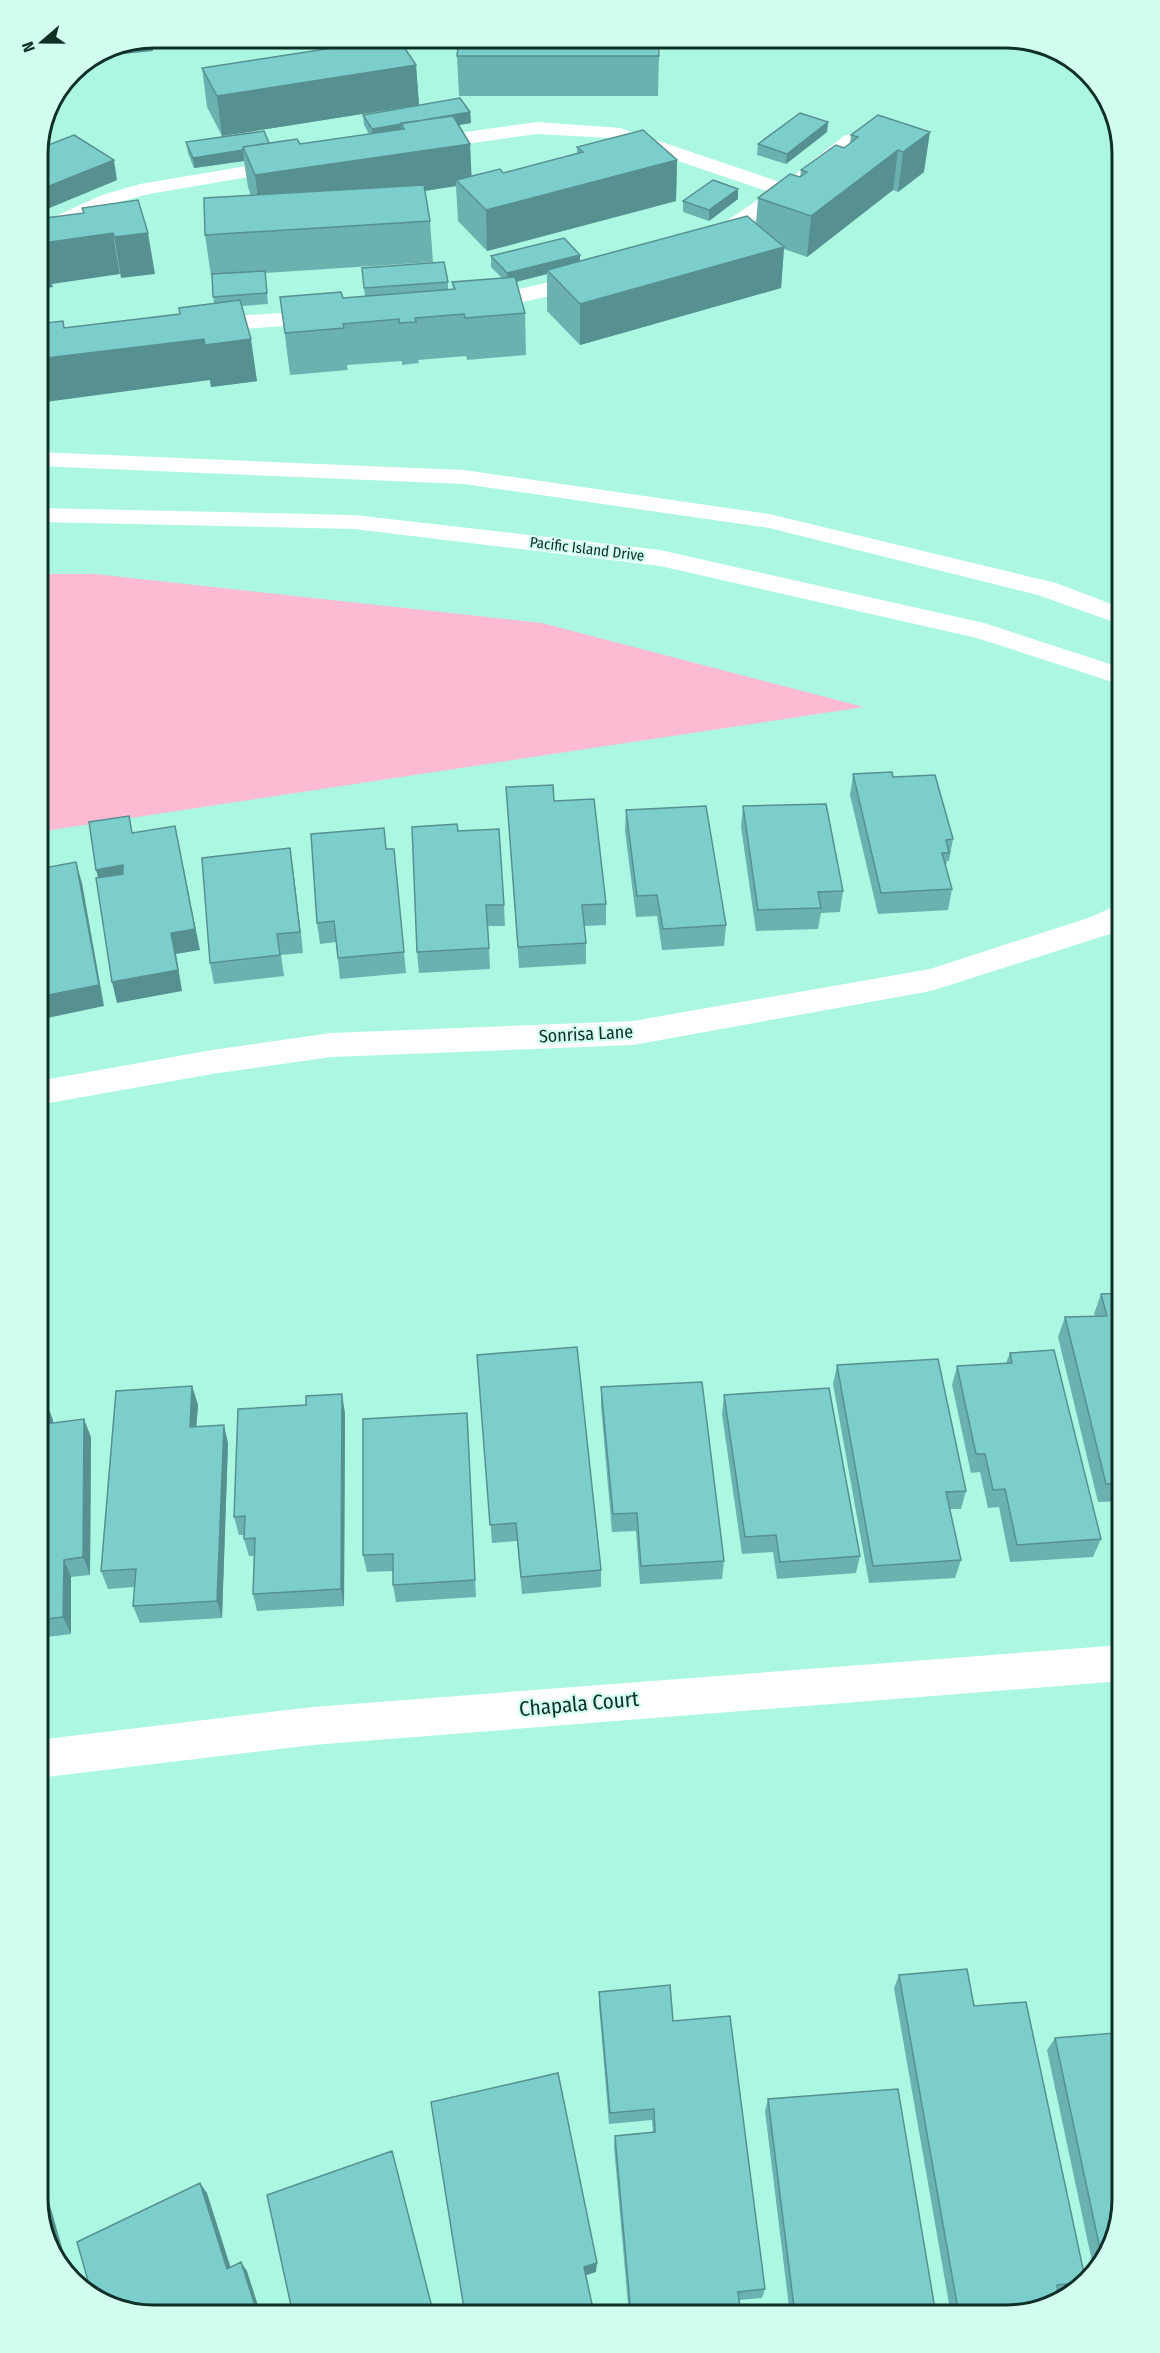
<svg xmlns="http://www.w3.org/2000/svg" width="1160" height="2353" viewBox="0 0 1160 2353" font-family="'Fira Sans Condensed',sans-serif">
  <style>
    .green { fill: #fcbad3 }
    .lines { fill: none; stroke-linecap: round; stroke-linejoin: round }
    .minor { fill: #fff; fill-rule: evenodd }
    .major { fill: #fff; fill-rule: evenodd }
    .wall { fill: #6bb1b0 }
    .shaded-wall { fill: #579090 }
    .building { fill: #7ccecd; stroke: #579090; stroke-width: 1.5 }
    .labels { text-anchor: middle; stroke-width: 4.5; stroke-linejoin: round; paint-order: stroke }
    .far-street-label { font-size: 15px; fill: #0f2f27; stroke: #d2fef0 }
    .street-label { font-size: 18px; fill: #0f2f27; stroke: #d2fef0 }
    .near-street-label { font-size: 21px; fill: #0f2f27; stroke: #d2fef0 }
    .rim { fill: none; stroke: #0f2f27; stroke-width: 3 }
  </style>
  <rect width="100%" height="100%" fill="#acf7e2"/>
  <path class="green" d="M38,574H95L542,623L864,707L38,832Z"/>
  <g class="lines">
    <path class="minor" d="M537,122L620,128L792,186L795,190L719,247L711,248L703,247L700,242L703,237L769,192L611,138L537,134L423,150L416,148L413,144L416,140L423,138Z
      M851,134L858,136L861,140L858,144L813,179H799L796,175L799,171L844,136Z
      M289,159L296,161L299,165L296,169L149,194L116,203L38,238V224L102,195L140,184Z
      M591,273L599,275L602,280L599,285L478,312L470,310L467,305L470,300Z
      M328,310L336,312L339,317L336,322L203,332L195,330L192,325L195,320L203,318Z
      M1122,903V927L1113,933L931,991L633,1045L331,1057L212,1074L38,1105V1081L212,1050L331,1033L633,1021L930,969L1091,917Z
      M1122,1645V1681L313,1745L38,1778V1740L313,1707Z"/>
    <path class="major" d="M38,452L464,470L769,514L1056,583L1122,608V625L1038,595L769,528L464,484L38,466Z
      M38,508L354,515L660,550L984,623L1122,668V685L977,638L660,566L354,529L38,522Z"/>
  </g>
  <path class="wall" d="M457,56H659L658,96H459Z
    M416,65L419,105L222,136L207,107L202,68Z
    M470,112L471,123L459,125L470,144L471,176L503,173L577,154V147L677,160L676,201L487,251L458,221L456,186L425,191L430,221L433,262L265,273L268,304L242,306L257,381L211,387L210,380L64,328L180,314L214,303L212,276H211L205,235L251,196L248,187L244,161L194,168L188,153L186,142L300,144L369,134L364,125L363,115Z
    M878,115L924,172L898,192L893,190L807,257L784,249L781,288L580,345L547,311V274L516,282L525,313L526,355L467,360L466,356L418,360L419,363L402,365V361L347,365L348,370L290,375L280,297L343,298L365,297L362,268L448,282V290L453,289L452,282L502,278L491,267V256L580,261L756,224L758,198L800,177L801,170L844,148L850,144L851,135Z
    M828,122L827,132L786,164L757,155L758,144Z
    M38,149L117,180L47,209L38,203Z
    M738,199L709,221L683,212V201Z
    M853,774L893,777L953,839L949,861H947L946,866L952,889L948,910L878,914L850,795Z
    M506,787L554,801L606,904V925L584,926L586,943V964L519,968Z
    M743,806L843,891L840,912L821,913L818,929L756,931L741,827Z
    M626,810L726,925L724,946L662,950L657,916L636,917L625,831Z
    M458,831L504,905L505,926H488L490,969L419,973L417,952Z
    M386,849H394L406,973L340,979L336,942L320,944L317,923Z
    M293,869L303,953L281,955L284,976L214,984L210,963Z
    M1122,1293V1501L1098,1502L1058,1337L1065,1317L1095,1316L1094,1314L1101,1294Z
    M1010,1353L1101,1539L1093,1557L1010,1562L999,1507L988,1508L980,1472L971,1473L952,1385L957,1366L1006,1363Z
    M477,1355L601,1570V1587L522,1594L517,1541L492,1543Z
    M837,1365L966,1491L961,1509H950L961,1560L955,1578L869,1583L833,1384Z
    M192,1386L198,1405L196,1426L228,1443L222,1618L140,1623L133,1606L135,1587L108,1589L101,1571Z
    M601,1387L724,1561L722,1579L640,1584L636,1531L612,1532L601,1406Z
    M724,1395L860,1556L856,1573L777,1579L773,1552L742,1554L722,1414Z
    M38,1402L53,1420V1423L91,1437L90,1575L71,1577V1634L38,1638Z
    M345,1413L344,1606L257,1611L253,1594L254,1556H249L244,1539V1535H239L234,1517Z
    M467,1413L476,1597L396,1602L393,1585V1571L367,1572L363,1555Z
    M899,1975L974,2006L1085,2278L1068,2292L1058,2293L1006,2316L951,2315L894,1988Z
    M599,1992L673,2021L765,2289L762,2298L739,2300L741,2315H629L614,2147L615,2136L653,2132L652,2120L609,2124L599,2005Z
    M1055,2038L1122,2199L1103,2264L1094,2271L1047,2050Z
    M768,2099L936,2315H790L765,2111Z"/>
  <path class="shaded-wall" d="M151,38L153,51L95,57L110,46L154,38H159Z
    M416,65L419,105L222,136L217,96Z
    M470,112L471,123L404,134V129L401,124Z
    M828,122L827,132L786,164L787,154Z
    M401,124V134L373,139L372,129Z
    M930,132L924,172L898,192L903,152Z
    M470,144L472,184L456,180V186L260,216L255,175Z
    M243,150L244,161L194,168L193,158Z
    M898,150L893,190L807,257L811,216Z
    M114,160L117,180L47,209L42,189Z
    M677,160L676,201L487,251L486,210Z
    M738,189V199L709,221V210Z
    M113,233L120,274L52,284L53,287L38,290V247L44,243Z
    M148,233L155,274L121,278L114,237Z
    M784,247L781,288L580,345V304Z
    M580,255V266L547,270V274L507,284V273Z
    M204,339L210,380L38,403V359Z
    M251,339L257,381L211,387L205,345Z
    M175,826L200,950L176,954L182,991L117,1003L112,982L171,933Z
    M290,848L293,869L303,953L300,932Z
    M76,862L82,883L104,1006L38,1020V997Z
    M123,865L128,887L102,891L96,870Z
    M192,1386L198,1405L195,1445L190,1427Z
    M342,1394L345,1413L344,1606L341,1589Z
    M46,1401L53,1420V1442L45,1424Z
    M84,1419L91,1437L90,1575L83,1557Z
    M224,1425L228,1443L222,1618L217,1601Z
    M64,1560L71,1577V1634L63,1617Z
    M38,2171L41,2174L69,2272L58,2258L38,2186Z
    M200,2183L207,2193L234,2278L227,2269Z
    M241,2262L247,2271L261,2315H258Z
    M597,2263L596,2272L584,2276V2267Z
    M592,2304L591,2312L582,2315V2307Z"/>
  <path class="building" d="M398,38L416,65L217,96L202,68Z
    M459,38H658L659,56H457Z
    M460,98L470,112L372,129L363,115Z
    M800,113L828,122L787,154L758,144Z
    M878,115L930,132L903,152L898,150L811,216L758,198L790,174L800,177L807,172L801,170L836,145L844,148L858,137L851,135Z
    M453,116L470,144L255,175L243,147L297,139L300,144L404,129L401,123Z
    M643,130L677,160L486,210L456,180L500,169L503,173L583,152L577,147Z
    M264,131L269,143L243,147V150L193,158L186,142Z
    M74,135L114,160L42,189L38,186V149Z
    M713,180L738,189L709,210L683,201Z
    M424,185L430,221L205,235L204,198Z
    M138,200L148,233L114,237L113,233L44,243V246L38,247V219L84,213L82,208Z
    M747,216L784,247L580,304L547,270Z
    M564,238L580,255L507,273L491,256Z
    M444,262L448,282L364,288L362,268Z
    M265,271L267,293L213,297L212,274Z
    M515,277L525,313L465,318L464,314L415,318L416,322L399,323V319L343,324L344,328L285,333L280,297L341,292L343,298L455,289L452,282Z
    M240,300L251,339L205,345L204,339L38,359V324L63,321L64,328L180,314L179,308Z
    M892,772L893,777L935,775L953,839L946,840L949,853H942L952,889L881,893L853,774Z
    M553,785L554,801L594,799L606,904L582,905L586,943L518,947L506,787Z
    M826,804L843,891L818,892L821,908L758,910L743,806Z
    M706,806L726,925L663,929L657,895L637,896L626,810Z
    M129,816L132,833L175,826L195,929L171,933L178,970L112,982L96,878L123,874V865L96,870L89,822Z
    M457,824L458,831L499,829L504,905H486L489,948L417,952L412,827Z
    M384,828L386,849H394L404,952L338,958L334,921L317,923L311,834Z
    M290,848L300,932L277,934L280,955L210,963L202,858Z
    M76,862L99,985L38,997V869Z
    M1122,1293V1483L1106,1484L1065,1317L1107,1316L1101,1294Z
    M577,1347L601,1570L521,1577L516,1523L490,1525L477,1355Z
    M1054,1350L1101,1539L1017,1545L1005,1489L993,1490L985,1454H976L957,1366L1012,1363L1010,1353Z
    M938,1359L966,1491L946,1492L961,1560L873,1566L837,1365Z
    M702,1382L724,1561L641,1566L637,1513L613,1514L601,1387Z
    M192,1386L190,1427L224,1425L217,1601L133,1606L136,1569L101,1571L116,1391Z
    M829,1388L860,1556L780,1562L776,1535L745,1537L724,1395Z
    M342,1394L341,1589L253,1594L255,1538L244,1539L245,1516L234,1517L238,1409L306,1405V1396Z
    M46,1401L45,1424L84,1419L83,1557L64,1560L63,1617L38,1620V1402Z
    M467,1413L475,1580L393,1585V1554L363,1555V1419Z
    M967,1969L974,2006L1026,2002L1085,2278L1079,2283L1057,2285L1059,2299L1050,2307L1006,2316L959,2315L899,1975Z
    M670,1985L673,2021L730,2016L765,2289L738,2292L741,2315H631L615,2136L655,2132L654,2109L610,2113L599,1992Z
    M1115,2033L1119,2048H1122V2199L1103,2263L1055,2038Z
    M558,2073L597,2263L584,2267L592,2304L582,2307L583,2315H465L431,2102Z
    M898,2089L936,2315H795L768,2099Z
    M392,2151L434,2315H293L267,2195Z
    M200,2183L227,2269L241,2262L258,2315H147L92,2295L77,2242Z
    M38,2186L58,2258L46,2243L38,2199Z"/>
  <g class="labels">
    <g class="far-street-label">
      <text transform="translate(587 549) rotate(7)" y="5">Pacific Island Drive</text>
    </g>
    <g class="street-label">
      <text transform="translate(586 1034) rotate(-3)" y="6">Sonrisa Lane</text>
    </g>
    <g class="near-street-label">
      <text transform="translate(579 1704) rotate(-5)" y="7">Chapala Court</text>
    </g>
  </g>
  <path d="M0 0H1160V2353H0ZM154 48H1006A106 106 0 0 1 1112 154V2199A106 106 0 0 1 1006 2305H154A106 106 0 0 1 48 2199V154A106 106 0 0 1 154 48Z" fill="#d2fef0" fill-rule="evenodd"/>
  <path class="rim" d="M154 48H1006A106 106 0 0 1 1112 154V2199A106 106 0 0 1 1006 2305H154A106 106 0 0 1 48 2199V154A106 106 0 0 1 154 48Z"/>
  <g transform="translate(42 42) rotate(250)" stroke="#d2fef0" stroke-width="4.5" paint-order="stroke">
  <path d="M0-4.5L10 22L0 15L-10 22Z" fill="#0f2f27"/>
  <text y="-9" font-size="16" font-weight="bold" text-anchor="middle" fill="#0f2f27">N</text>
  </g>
</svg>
